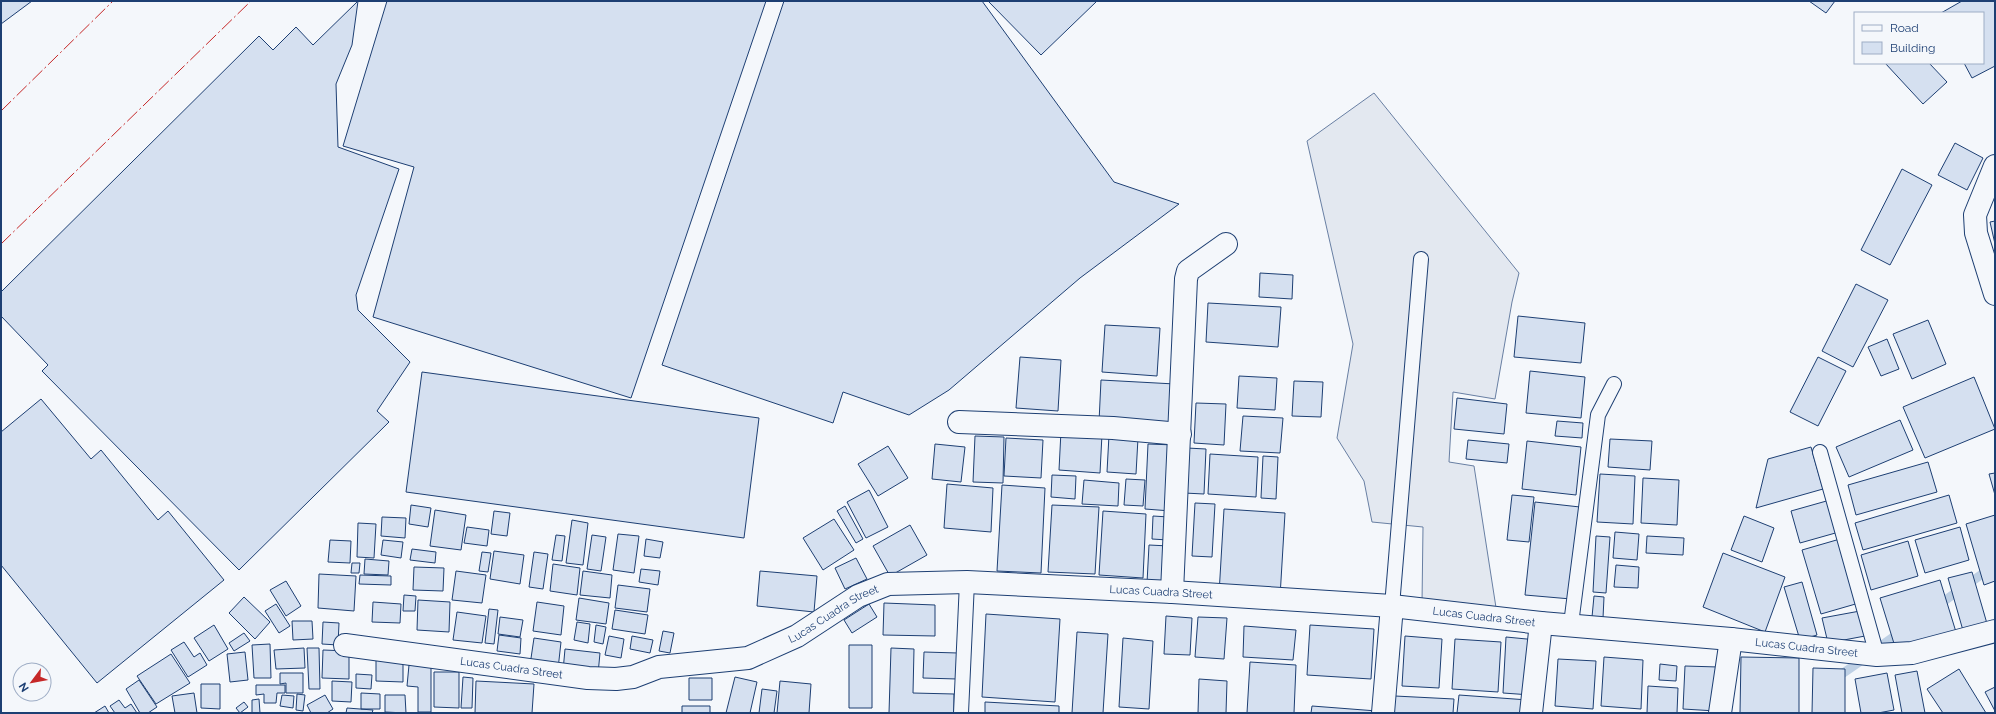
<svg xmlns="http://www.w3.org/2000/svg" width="1996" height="714" viewBox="0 0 1996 714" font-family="Raleway,sans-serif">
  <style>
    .parking { fill: #e3e8f0; stroke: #687fa3 }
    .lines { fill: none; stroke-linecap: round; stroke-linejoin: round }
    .stream { stroke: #bed0e5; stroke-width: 9 }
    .building { fill: #d5e0f0; stroke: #1d3f73 }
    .lane-casing { stroke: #1d3f73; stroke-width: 16 }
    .street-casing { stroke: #1d3f73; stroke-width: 24 }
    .lane { stroke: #f4f7fb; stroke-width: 14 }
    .street { stroke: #f4f7fb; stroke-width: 22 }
    .power { stroke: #c62828; stroke-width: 1; stroke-dasharray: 14 3 2 3; stroke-linecap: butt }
    .labels { text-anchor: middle; stroke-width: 3; stroke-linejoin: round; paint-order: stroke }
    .street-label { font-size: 11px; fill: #1d3f73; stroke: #f4f7fb }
  </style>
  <rect width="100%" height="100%" fill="#f4f7fb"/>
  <path class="parking" d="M1374,93L1519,273L1512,302L1495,399L1453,392L1449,462L1474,466L1497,614L1422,603L1423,527L1372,522L1364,481L1337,438L1353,344L1307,141Z"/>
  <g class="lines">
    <path class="stream" d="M1937,606L1995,565
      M1875,650L1902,631
      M1836,678L1865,658"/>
  </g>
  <path class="building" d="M1,1H32L1,24Z
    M358,1L352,45L336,84L338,147L399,169L356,295L358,310L410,362L377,411L389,422L239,570L42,371L48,365L1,316V292L259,36L273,50L296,27L313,45Z
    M387,1H766L631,398L373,317L414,167L343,146Z
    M784,1H982L1114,182L1179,204L1080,278L949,390L909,415L843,392L833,423L662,365Z
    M988,1H1097L1041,55Z
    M1809,1H1835L1826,13Z
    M1962,1H1995V66L1972,78L1964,63H1983V13H1941Z
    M1885,63H1929L1947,82L1923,104Z
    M1955,143L1983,158L1967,190L1938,175Z
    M1902,169L1932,185L1890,265L1861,250Z
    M1995,221V244L1990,222Z
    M1260,273L1293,275L1292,299L1259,297Z
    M1856,284L1888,300L1853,367L1822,351Z
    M1208,303L1281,307L1278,347L1206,342Z
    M1518,316L1585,323L1581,363L1514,357Z
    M1928,320L1946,364L1912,379L1893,334Z
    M1105,325L1160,328L1157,376L1102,372Z
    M1887,339L1899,369L1881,376L1868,347Z
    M1020,357L1061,360L1058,411L1016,408Z
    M1818,357L1846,371L1818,426L1790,412Z
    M1530,371L1585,377L1581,418L1526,413Z
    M422,372L759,418L744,538L406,492Z
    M1239,376L1277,378L1275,410L1237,408Z
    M1974,377L1995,429L1925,458L1903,407Z
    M1101,380L1175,384L1173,427L1099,422Z
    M1294,381L1323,382L1321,417L1292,416Z
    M1457,398L1507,404L1504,434L1454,429Z
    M41,399L91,459L101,450L158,520L168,511L224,580L97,683L1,565V432Z
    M1196,403L1226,404L1224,445L1194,443Z
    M1243,416L1283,418L1280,453L1240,451Z
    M1900,420L1913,450L1849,477L1836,447Z
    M1557,421L1583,423L1582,438L1555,436Z
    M1061,431L1102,434L1100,473L1059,470Z
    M1109,435L1138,438L1136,474L1107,472Z
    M975,436L1004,437L1003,483L973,482Z
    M1006,438L1043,440L1041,478L1004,476Z
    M1610,439L1652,441L1650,470L1608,467Z
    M1468,440L1509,444L1507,463L1466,459Z
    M1527,441L1581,447L1576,495L1522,489Z
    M935,444L965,447L961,482L932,479Z
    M1148,444L1175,445L1171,511L1145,509Z
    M888,446L908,478L878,496L858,464Z
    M1811,447L1823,489L1756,508L1768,459Z
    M1187,448L1206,449L1204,494L1184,493Z
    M1210,454L1258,457L1256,497L1208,494Z
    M1263,456L1278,457L1276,499L1261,498Z
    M1928,462L1937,492L1856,515L1848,485Z
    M1995,473V495L1989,474Z
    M1600,474L1635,476L1633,524L1597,522Z
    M1052,475L1076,476L1075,499L1051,497Z
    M1643,478L1679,480L1677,525L1641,523Z
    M1126,479L1145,480L1143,506L1124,505Z
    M1084,480L1119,483L1118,506L1082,504Z
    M947,484L993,488L991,532L944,528Z
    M1002,485L1045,488L1041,573L997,571Z
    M869,490L888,527L866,538L847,502Z
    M1512,495L1534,497L1529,542L1507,540Z
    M1949,495L1957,523L1863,550L1855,523Z
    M1830,500L1839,532L1800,543L1791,511Z
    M1535,502L1580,507L1571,599L1525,595Z
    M1195,503L1215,504L1212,557L1192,556Z
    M411,505L431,508L428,527L409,524Z
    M1052,505L1099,507L1095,574L1048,572Z
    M845,506L863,539L856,543L837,511Z
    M1224,509L1285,513L1280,597L1219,594Z
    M435,510L466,515L461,550L430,546Z
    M494,511L510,513L507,536L491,534Z
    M1103,511L1146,514L1143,578L1099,575Z
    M1995,515V581L1984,585L1966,524Z
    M1153,516L1169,517L1168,540L1152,539Z
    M1744,516L1774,528L1762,562L1731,550Z
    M382,517L406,518L405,538L381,536Z
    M834,519L854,550L823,570L803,538Z
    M572,520L588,523L583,565L566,563Z
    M358,523L376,524L374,558L357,557Z
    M910,525L927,555L890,576L873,546Z
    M467,527L489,530L487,546L464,543Z
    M1960,527L1969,560L1925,573L1915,540Z
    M1615,532L1639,534L1637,560L1613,558Z
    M618,534L639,536L634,573L613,570Z
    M556,535L565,536L562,561L552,560Z
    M592,535L606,537L601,571L587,569Z
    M1596,536L1610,537L1606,593L1593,592Z
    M1647,536L1684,538L1683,555L1646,553Z
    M646,539L663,542L660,558L644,556Z
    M1840,539L1859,603L1821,614L1802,550Z
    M330,540L351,541L350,563L328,562Z
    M383,540L403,542L401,558L381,555Z
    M1908,541L1918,576L1871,590L1861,555Z
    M1149,545L1169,546L1167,584L1147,583Z
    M412,549L436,552L435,563L410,560Z
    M494,551L524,555L520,584L490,579Z
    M482,552L491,553L488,572L479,571Z
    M534,552L548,554L543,589L529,587Z
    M1723,553L1785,577L1765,632L1703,607Z
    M856,558L867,579L845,589L835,568Z
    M365,559L389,561L388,575L364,574Z
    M352,563H360L359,573H351Z
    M553,564L580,568L577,595L550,591Z
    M1616,565L1639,567L1638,588L1614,587Z
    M414,567L444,568L443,591L413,590Z
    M641,569L660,571L658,585L639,582Z
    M456,571L486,575L482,603L452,600Z
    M583,571L612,575L610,598L580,595Z
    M760,571L817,576L814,612L757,606Z
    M1972,572L1988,627L1964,634L1948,578Z
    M319,574L356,576L354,611L318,608Z
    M360,575L391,576V585L359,584Z
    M1940,580L1956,632L1896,650L1880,598Z
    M286,581L301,606L286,616L270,590Z
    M1802,582L1817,635L1800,640L1784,587Z
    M618,585L650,589L647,612L615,608Z
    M404,595L416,596L415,611H403Z
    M1594,596L1604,597L1603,618L1592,617Z
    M244,597L270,622L255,639L229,613Z
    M579,598L609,603L606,624L576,620Z
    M418,600L450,602L449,632L417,630Z
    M373,602L401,604L400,623L372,622Z
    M537,602L564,606L561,635L533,631Z
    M884,603L935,605V636L883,635Z
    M276,604L290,626L279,633L265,611Z
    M869,604L877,617L852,633L844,620Z
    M489,609L498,610L494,644L485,643Z
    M615,610L648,615L645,634L612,629Z
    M1860,611L1865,636L1828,643L1822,618Z
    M457,612L486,616L482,643L453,640Z
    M986,614L1060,619L1055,702L982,697Z
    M1166,616L1192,618L1190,655L1164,654Z
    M500,617L523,620L520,637L498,634Z
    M1198,617L1227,618L1224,659L1195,657Z
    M292,621H312L313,639L293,640Z
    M323,622L339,623L338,645L322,644Z
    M577,622L590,624L588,643L574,640Z
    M214,625L228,649L209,661L194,638Z
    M596,625L606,627L603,644L594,642Z
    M1310,625L1374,629L1371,679L1307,675Z
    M1244,626L1296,630L1293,660L1243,657Z
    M663,631L674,633L670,653L659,651Z
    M1077,632L1108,634L1103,713H1072Z
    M244,633L250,641L234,651L229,643Z
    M499,635L521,638L520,654L497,651Z
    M609,636L624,639L621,658L605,655Z
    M632,636L653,640L650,653L630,649Z
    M1405,636L1442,639L1439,688L1402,686Z
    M1506,637L1537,640L1531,695L1503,693Z
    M534,638L561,642L558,669L530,665Z
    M1123,638L1153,641L1149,709L1119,707Z
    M1455,639L1501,642L1498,692L1452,689Z
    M184,642L194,657L200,653L207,665L188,677L171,650Z
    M270,644L271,678H254L252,645Z
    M849,645H872V708H849Z
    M304,648L305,668L276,669L274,650Z
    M307,648H319L320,689H309Z
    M891,648L914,649L913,693L954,694V713H889Z
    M565,649L600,653L598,674L563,671Z
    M323,650L349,651V679L322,678Z
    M245,652L248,680L230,682L227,654Z
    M924,652L958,653L957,679L923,678Z
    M171,654L190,683L156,704L137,676Z
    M1604,657L1643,660L1641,709L1601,706Z
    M1741,657L1799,658V713H1740Z
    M1558,659L1596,661L1593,709L1555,706Z
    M376,660L403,661V682L376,681Z
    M1250,662L1296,665L1294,713H1247Z
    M1660,664L1677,666L1676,681L1659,680Z
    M409,665L431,666V712H418V687L407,686Z
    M1685,666L1718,667L1716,711L1683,709Z
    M1813,668L1845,669V713H1812Z
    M1959,669L1986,713H1943L1927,689Z
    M1917,671L1925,713H1902L1895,675Z
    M434,672H459V708L434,707Z
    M280,673H303V693H286V683L280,684Z
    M1887,673L1894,710L1878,713H1861L1855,679Z
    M356,674L372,675L371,689L356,688Z
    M463,677L473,678L472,708H461Z
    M735,677L757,682L750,713H726Z
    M689,678H712V700H689Z
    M1199,679L1227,681L1226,713H1198Z
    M139,680L157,707L148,713H140L126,689Z
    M332,681L352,682L351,702L332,701Z
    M476,681L534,684L532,713H475Z
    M780,681L811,684L809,713H777Z
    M201,684H220V709L201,708Z
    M256,685H285V693H277L276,703H264V694L256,695Z
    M1648,686L1678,688L1677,713H1647Z
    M1995,687V711L1985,692Z
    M762,689L777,691L774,713H759Z
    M194,693L197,713H175L172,696Z
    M361,693L380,694V709H361Z
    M297,694L305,695L303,711L296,710Z
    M282,695L294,696L293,708L280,706Z
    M325,695L333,709L327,713H311L307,705Z
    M385,695H405L406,713L385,712Z
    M1459,695L1528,700L1527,713H1457Z
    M1395,696L1454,699L1453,713H1394Z
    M259,699L260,713H252V700Z
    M119,700L125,708L131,704L137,713H115L110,706Z
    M244,702L248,707L240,713L236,708Z
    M985,702L1059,706V713H985Z
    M105,706L109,713H94Z
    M682,706H710V713H682Z
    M1312,706L1377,711V713H1311Z
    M347,708L373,710L372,713H346Z"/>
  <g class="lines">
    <g class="lane-casing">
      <path id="lane" d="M1820,452L1877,655
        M1392,606L1421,259
        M1571,624L1598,415L1614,384
        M961,713L967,582"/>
    </g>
    <g class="street-casing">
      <g id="street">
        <path d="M1995,166L1975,215L1976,233L1995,294"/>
        <path d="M959,422L1113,428L1180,434"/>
        <path d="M1172,592L1186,279L1188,271L1226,244"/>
        <path id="s1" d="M345,645L588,678L616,679L633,677L659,667L748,658L797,636L858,596L888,584L967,582L1172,592L1392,606L1541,623L1731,639L1877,655L1912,653L1995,631"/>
        <path d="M1383,713L1392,606"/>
        <path d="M1531,713L1541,623"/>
        <path d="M1720,713L1731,639"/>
      </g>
    </g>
    <use href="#lane" class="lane"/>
    <use href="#street" class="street"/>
    <path class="power" d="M1,111L113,1
      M1,244L251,1"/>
  </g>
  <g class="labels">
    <g class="street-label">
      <text dy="4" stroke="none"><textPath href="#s1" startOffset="840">Lucas Cuadra Street</textPath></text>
      <text dy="4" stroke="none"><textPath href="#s1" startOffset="504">Lucas Cuadra Street</textPath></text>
      <text dy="4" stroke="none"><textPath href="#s1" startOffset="1164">Lucas Cuadra Street</textPath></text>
      <text dy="4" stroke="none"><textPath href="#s1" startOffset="1488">Lucas Cuadra Street</textPath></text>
      <text dy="4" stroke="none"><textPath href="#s1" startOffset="168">Lucas Cuadra Street</textPath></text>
    </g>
  </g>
  <rect width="1996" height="714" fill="none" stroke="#1d3f73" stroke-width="4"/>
  <rect x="1854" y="12" width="130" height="52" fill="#f4f7fb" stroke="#9eadc5"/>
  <rect x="1862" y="25" width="20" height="6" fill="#f4f7fb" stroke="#9eadc5"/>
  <text x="1890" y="32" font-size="12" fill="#1d3f73">Road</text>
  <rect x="1862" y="42" width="20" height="12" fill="#d5e0f0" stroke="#9eadc5"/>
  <text x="1890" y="52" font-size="12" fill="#1d3f73">Building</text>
  <g transform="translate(32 682) rotate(238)"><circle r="19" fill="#f4f7fb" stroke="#9eadc5"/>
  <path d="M0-3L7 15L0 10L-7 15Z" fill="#c62828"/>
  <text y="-6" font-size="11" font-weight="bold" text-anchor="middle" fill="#1d3f73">N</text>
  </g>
</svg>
